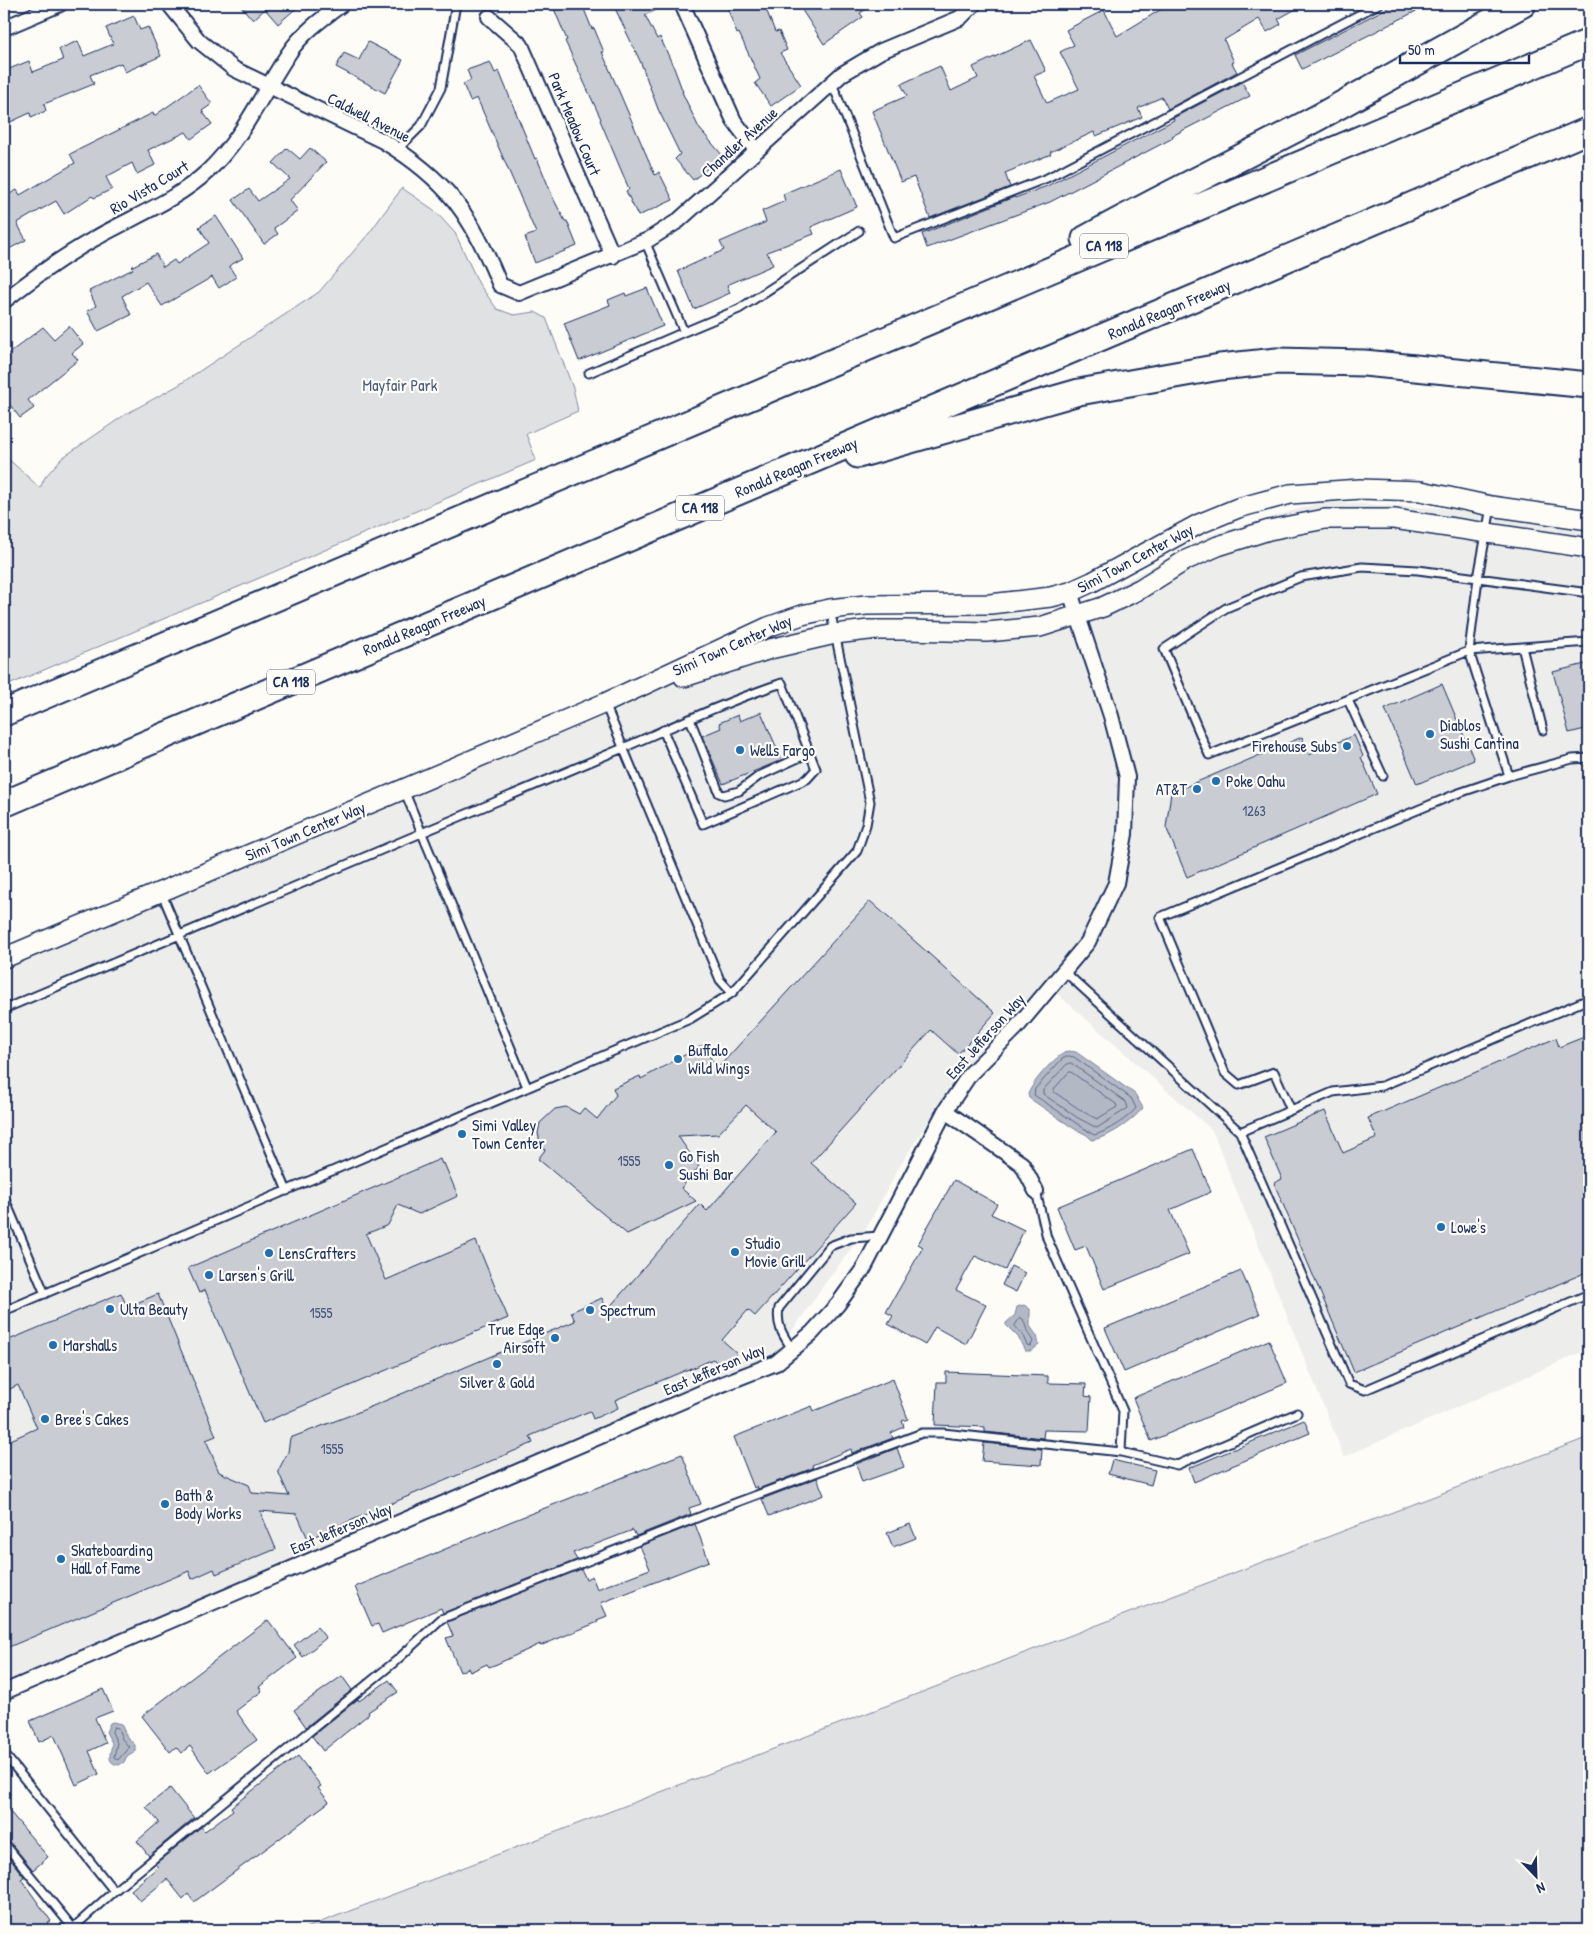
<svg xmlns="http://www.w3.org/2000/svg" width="1593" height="1934" viewBox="0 0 1593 1934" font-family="'Patrick Hand',sans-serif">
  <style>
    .built { fill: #edeeec }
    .green { fill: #e0e1e3; stroke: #7e88a0 }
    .water { fill: #b3b8c5; stroke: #76819c }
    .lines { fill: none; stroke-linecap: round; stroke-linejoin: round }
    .shore { stroke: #586687; stroke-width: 1 }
    .building { fill: #c9ccd3; stroke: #1b2f5e }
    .lane-casing { stroke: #1b2f5e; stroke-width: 11 }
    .street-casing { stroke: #1b2f5e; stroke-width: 18 }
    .secondary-casing { stroke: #1b2f5e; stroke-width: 22 }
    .highway-casing { stroke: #1b2f5e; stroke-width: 29 }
    .lane { stroke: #fdfcf7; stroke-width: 7 }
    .street { stroke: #fdfcf7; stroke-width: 14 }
    .secondary { stroke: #fdfcf7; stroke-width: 19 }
    .highway { stroke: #fdfcf7; stroke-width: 25 }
    .poi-dot { fill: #1f6fb2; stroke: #fdfcf7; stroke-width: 2 }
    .labels { text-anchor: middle; stroke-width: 4.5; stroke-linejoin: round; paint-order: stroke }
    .number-label { font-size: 14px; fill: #46567b }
    .shield { fill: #fdfcf7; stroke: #5f6c8c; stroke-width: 1 }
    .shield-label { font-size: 15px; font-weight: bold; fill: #1b2f5e }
    .street-label { font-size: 16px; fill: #1b2f5e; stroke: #fdfcf7 }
    .park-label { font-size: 16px; fill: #4c5c7f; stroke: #fdfcf7 }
    .poi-label { font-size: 16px; fill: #1b2f5e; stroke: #fdfcf7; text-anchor: start }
  </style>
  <rect width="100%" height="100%" fill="#fdfcf7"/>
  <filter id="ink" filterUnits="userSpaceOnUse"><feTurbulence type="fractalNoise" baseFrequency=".02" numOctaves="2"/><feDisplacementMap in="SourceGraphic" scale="10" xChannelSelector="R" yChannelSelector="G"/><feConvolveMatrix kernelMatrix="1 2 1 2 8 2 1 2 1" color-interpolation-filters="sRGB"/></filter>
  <g filter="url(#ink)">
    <path class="built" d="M1323,502L1442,508L1589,532V1349L1344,1457L1212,1130L1053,990L1103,925L1132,769L1083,604L1210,535Z
      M1068,610L1119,776L1117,847L1096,916L1062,967L942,1100L898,1169L866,1229L826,1282L774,1357L4,1687V959L746,644L797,628Z"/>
    <path class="green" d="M402,188L434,210L455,233L479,284L497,309L514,315L535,312L546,318L573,388L578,411L526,434L536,460L4,687V455L40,488L45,477L62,458L126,414L177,386L319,292L370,232Z
      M1589,1437V1930H300Z"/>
    <path class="water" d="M1068,1051L1076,1052L1135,1094L1143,1108C1131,1122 1110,1137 1092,1140L1087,1135L1073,1128L1029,1098L1028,1094C1034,1080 1054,1057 1068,1051Z
      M1024,1305L1030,1309V1326L1037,1336L1039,1345L1031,1351H1025L1018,1337L1006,1325V1323L1015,1315L1017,1307Z
      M113,1722L121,1724L127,1737L135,1745V1751L127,1756L124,1762L119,1765C105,1763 111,1753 112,1743L106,1732L110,1723Z"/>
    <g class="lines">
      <path class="shore" d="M1069,1056L1074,1057L1131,1098L1136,1108C1130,1117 1105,1133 1094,1135L1034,1095L1035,1089L1062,1059Z
        M1071,1063L1126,1102L1128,1108L1097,1128L1078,1118L1043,1094V1090L1066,1065Z
        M1071,1072L1116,1104L1117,1107L1097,1119L1082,1111L1054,1092V1089L1068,1073Z
        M1020,1318L1023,1319L1028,1333L1033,1341L1031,1346L1027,1345L1022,1334L1015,1326Z
        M114,1727L118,1728L122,1739L129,1747L118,1760L114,1757L117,1743L112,1732Z"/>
    </g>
    <path class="building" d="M239,4H301L278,24L265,9L253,20Z
      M552,4H582L592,29L594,28L604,52H602L655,175L659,172L673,200L638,216L626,191L629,189L600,120L601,119L565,41L567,40Z
      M613,4H670L645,15L657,39L660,37L674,68L683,92H682L699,128L723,156L693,180L675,159L680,154L658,109L641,63Z
      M736,4H764L775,32L779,31L787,50L780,53L801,85L771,106L755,83L760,79L739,33L737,34L727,7Z
      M798,4H874L860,13L863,17L824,44Z
      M1170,4H1305L1278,19L1281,24L1267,32L1259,19L1224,40L1234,62L1232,63L1237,72L1168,109L1162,97L1138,108L1142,117L1096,136L1094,132L1050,152L1051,154L1005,173L1010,187L930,218L914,177L901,182L872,111L907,96L901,84L940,66L951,91L978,78L973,67L1031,40L1046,71L1034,76L1047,103L1079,89L1060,52L1074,45L1066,30L1104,10L1117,36Z
      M1395,4H1430L1302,69L1295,55Z
      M134,16L140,30L148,27L161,56L125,72L121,63L90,75L94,84L44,104L46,111L31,117L30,113L4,125V71L29,61L33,72L63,60L59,49L78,41L84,56L113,44L106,28Z
      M368,42L403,60L385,93L336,67L344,53L359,60Z
      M490,62L495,73L499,71L535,159L537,158L554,200L565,221H567L577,246L535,263L525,237L536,233L477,98L470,101L463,84L471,80L467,70Z
      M1242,82L1250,96L1172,136L1173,138L1050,202L927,248L922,234L1014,197L1015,198L1047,186L1174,120L1173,118Z
      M198,85L212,104L202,111L212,124L191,139L186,132L148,150L155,165L137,174L132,163L106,177L112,189L94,198L92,196L64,214L56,201L17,223L26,240L9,249L4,240V197L17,190L20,195L75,163L70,154L153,113L154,116Z
      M287,148L300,159L310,148L326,162L290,200L298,211L274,228L278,234L264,244L233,200L249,189L258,201L290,179L273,163Z
      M841,169L857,207L811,227L814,234L767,252L773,265L727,285L730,293L694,309L678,271L724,250L720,242L766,222L762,211L785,201L783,194Z
      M216,216L243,258L229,266L236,277L219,288L212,277L162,306L146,282L122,296L131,315L98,331L87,311L96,306L89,291L133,269L131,267L156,254L163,267L174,260L177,264L209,243L199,227Z
      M647,288L663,326L579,361L564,323L610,305L608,300L625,293L626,296Z
      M69,326L83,344L72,353L78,360L28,400L34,408L20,418L10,405L4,410V382L10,377L4,368V357L43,327L54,339Z
      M1589,663V728L1569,733L1553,672Z
      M1442,684L1474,760L1417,784L1385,709Z
      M761,712L782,760L723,784L702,736L721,728L719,723L738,715L740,721Z
      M1354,735L1363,756L1361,757L1377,794L1187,877L1166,827L1171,793L1302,737L1309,755Z
      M870,901L995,1013L958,1054L931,1030L811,1163L856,1203L755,1316L748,1310L722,1340L737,1353L723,1368L713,1359L689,1370L691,1368L615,1400L618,1408L593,1419L590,1411L530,1436L533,1443L308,1539L297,1514L260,1511L276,1549L216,1574L214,1569L192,1579L189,1571L4,1649V1443L37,1428L18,1385L4,1392V1342L121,1293L127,1307L158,1294L216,1436L206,1440L219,1472L249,1485L252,1493L289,1496L278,1471L288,1452L290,1438L356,1413L575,1321L571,1312L602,1298L607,1310L700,1204L707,1211L776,1132L746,1105L718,1134L678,1136L699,1167L681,1188L696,1201L627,1234L538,1159L545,1150L540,1142L538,1133L540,1123L555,1109L566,1107L579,1114L584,1108L597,1119L616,1095L613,1088L640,1076L641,1079L703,1045L717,1069Z
      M1589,1035V1271L1354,1372L1274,1183L1282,1179L1264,1137L1325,1111L1343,1153L1377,1138L1368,1118L1556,1038L1559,1047Z
      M1193,1149L1211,1192L1170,1210L1189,1254L1104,1289L1086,1246L1075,1250L1057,1207Z
      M440,1159L442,1164L444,1163L458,1196L419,1214L398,1205L388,1225L366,1234L386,1280L476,1241L508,1318L263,1423L205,1290L199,1293L188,1268Z
      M954,1180L997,1204L991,1214L1024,1230L1005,1270L975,1256L956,1290L986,1305L966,1344L935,1327L925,1345L888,1324L893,1316L886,1312L923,1247L918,1244Z
      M1011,1266L1025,1273L1016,1292L1002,1285Z
      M1241,1271L1260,1314L1124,1372L1105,1328Z
      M1269,1340L1287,1383L1151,1441L1133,1398Z
      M946,1372L1048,1376V1383L1086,1384L1085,1396L1091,1397L1089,1431L1044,1430L1043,1438L985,1432V1427L935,1425L937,1382H946Z
      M893,1379L908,1419L902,1421L904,1427L891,1433L893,1438L852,1453L851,1449L812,1465L813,1468L758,1489L757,1486L754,1488L734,1437L812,1406L814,1411Z
      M1304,1420L1310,1433L1194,1482L1189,1468Z
      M984,1443L1042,1449L1041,1465L982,1461Z
      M897,1448L904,1467L862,1482L856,1464Z
      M682,1454L701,1504L689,1508L691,1514L636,1536L633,1530L573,1553L577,1560L443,1613L441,1608L382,1633L378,1624L372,1626L355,1587L512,1521Z
      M1112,1460L1155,1470L1151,1485L1108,1474Z
      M817,1478L824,1495L769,1516L762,1499Z
      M695,1524L709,1561L601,1603L607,1616L597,1620L598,1622L540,1646V1644L497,1664L489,1667L487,1664L470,1672L468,1668L460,1672L446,1638L453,1636L447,1622L581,1569L586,1579L592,1576L597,1589L650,1569L640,1546Z
      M910,1524L916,1538L893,1547L887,1533Z
      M268,1620L297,1658L259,1687L262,1691L236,1711L257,1740L209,1773L190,1746L181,1753L176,1747L170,1752L142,1716Z
      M317,1627L326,1638L303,1657L294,1645Z
      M342,1676L352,1690L306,1727L294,1710Z
      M389,1680L398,1692L368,1712L369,1714L323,1751L312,1736L358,1699L359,1701Z
      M103,1689L113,1711L95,1718L106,1743L89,1751L99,1774L76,1785L54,1735L39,1742L30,1721Z
      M298,1756L321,1786L318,1788L329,1802L194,1902L188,1894L183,1899L167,1879L140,1901L131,1890L158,1867L155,1864L201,1827L205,1831L233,1810L231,1807Z
      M170,1788L194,1818L149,1856L137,1841L159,1822L146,1807Z
      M4,1805L48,1857L33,1870L8,1840L4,1838Z
      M4,1851L24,1877L21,1879L51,1921L38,1930H4Z"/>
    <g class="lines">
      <g class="lane-casing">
        <path id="lane" d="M832,83L894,238L1047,178L1379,4
          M397,150L421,126L441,88L456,4
          M645,241L684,332L739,309L859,231
          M589,373L684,332
          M1491,507L1478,578L1469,651L1509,776
          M1589,593L1418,570L1362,567L1301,577L1226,608L1164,649L1209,755L1469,651L1589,642
          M1522,647L1543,730
          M1348,700L1383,776
          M605,704L720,980L732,993
          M690,719L717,787L719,793L724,795L739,791L759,776L809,753
          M404,790L527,1087
          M162,894L287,1191
          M1065,972L1240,1132L1333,1092L1382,1086L1589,999
          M4,1009L623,748C676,725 728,701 782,683L816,769L807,779L703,824L663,730
          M1291,1110L1274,1072L1239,1085L1225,1073L1160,917L1456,794L1509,776L1572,759L1589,758
          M1240,1132L1349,1384L1365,1390L1589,1294
          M1036,1191L1047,1238L1123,1411L1121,1452
          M4,1197L45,1294
          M4,1311L571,1069L690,1019L732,993L857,851L866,825L870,802L830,609
          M792,1349C783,1335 776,1326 779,1308L830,1246L851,1238L880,1236
          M4,1751L6,1756L114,1891L397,1660L441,1619L727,1506L922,1433H943L1121,1452L1177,1465L1297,1413
          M4,1843L73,1928L114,1891"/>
      </g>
      <g class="street-casing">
        <path id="street" d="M169,4L199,41L234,69L383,141C448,180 472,216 500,285L519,293L648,240L678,221L842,74L881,51L960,18L974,4
          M682,4L734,121L756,150
          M489,17L521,45L613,256
          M4,28L60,4
          M4,301C33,278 62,257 94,239C132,217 176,201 208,171C244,137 262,93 289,53C302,33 323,18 342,4
          M945,1111L1022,1164L1036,1191
          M4,1692L715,1387L776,1363L812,1333L838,1304L864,1268L945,1111L970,1074L1016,1028L1088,942L1116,883L1125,834L1127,777L1111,716L1070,592"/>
      </g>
      <g class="secondary-casing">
        <path id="secondary" d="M684,677L770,649L835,634L869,630H906L987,632L1040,627L1103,607L1140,589L1186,560L1218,546L1269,530L1325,519H1394L1589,548
          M4,958L404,789L605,703L768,627L802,615L830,609L866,605L990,604L1051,597L1070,592L1092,582L1199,524L1238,508L1290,494L1360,489L1421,491L1491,506L1589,520"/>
      </g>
      <g class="highway-casing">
        <path id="highway" d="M1085,239C1161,197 1240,159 1317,118C1386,80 1454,41 1523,4
          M858,455L1079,392L1220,367L1277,361L1364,363L1589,385
          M4,713L1589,42
          M4,804L1589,130"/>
      </g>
      <use href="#lane" class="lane"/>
      <use href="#street" class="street"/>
      <use href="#secondary" class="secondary"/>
      <use href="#highway" class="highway"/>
    </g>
  </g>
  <g class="poi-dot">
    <circle cx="1430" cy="734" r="5"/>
    <circle cx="1347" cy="746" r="5"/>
    <circle cx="740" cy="750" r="5"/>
    <circle cx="1216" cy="781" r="5"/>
    <circle cx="1197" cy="789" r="5"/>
    <circle cx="678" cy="1059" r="5"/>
    <circle cx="462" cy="1134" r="5"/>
    <circle cx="669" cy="1165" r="5"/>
    <circle cx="1441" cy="1227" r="5"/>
    <circle cx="735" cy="1252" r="5"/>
    <circle cx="269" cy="1253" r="5"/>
    <circle cx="209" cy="1275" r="5"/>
    <circle cx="110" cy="1309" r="5"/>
    <circle cx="590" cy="1310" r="5"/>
    <circle cx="555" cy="1338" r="5"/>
    <circle cx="53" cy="1345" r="5"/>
    <circle cx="497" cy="1364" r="5"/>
    <circle cx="45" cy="1419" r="5"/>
    <circle cx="165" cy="1504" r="5"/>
    <circle cx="61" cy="1559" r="5"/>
  </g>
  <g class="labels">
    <g class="number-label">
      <text x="1254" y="816">1263</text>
      <text x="629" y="1166">1555</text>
      <text x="321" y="1318">1555</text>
      <text x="332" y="1454">1555</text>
    </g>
    <g class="shield">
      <rect x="1080" y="233.5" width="48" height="25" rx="4"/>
      <rect x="676" y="495.5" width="48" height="25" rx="4"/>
      <rect x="267" y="669.5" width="48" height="25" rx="4"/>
    </g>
    <g class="shield-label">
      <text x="1104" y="251">CA 118</text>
      <text x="700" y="513">CA 118</text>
      <text x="291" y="687">CA 118</text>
    </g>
    <g class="street-label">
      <text transform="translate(369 117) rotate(27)" y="6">Caldwell Avenue</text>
      <text transform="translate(575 124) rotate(67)" y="6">Park Meadow Court</text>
      <text transform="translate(739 142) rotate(-42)" y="6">Chandler Avenue</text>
      <text transform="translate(149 187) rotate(-31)" y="6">Rio Vista Court</text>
      <text transform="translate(1169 309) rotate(-23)" y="6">Ronald Reagan Freeway</text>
      <text transform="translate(796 467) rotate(-23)" y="6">Ronald Reagan Freeway</text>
      <text transform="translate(1135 558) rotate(-28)" y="6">Simi Town Center Way</text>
      <text transform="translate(424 625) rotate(-23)" y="6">Ronald Reagan Freeway</text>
      <text transform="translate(732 645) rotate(-24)" y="6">Simi Town Center Way</text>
      <text transform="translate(305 831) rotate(-23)" y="6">Simi Town Center Way</text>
      <text transform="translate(985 1036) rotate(-48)" y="6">East Jefferson Way</text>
      <text transform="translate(714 1369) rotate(-23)" y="6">East Jefferson Way</text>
      <text transform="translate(341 1528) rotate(-23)" y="6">East Jefferson Way</text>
    </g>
    <g class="park-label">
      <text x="400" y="391">Mayfair Park</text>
    </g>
    <g class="poi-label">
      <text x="1440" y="731">Diablos<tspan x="1440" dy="18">Sushi Cantina</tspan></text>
      <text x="1337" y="752" text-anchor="end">Firehouse Subs</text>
      <text x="750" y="756">Wells Fargo</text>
      <text x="1226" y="787">Poke Oahu</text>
      <text x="1187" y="795" text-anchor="end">AT&amp;T</text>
      <text x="688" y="1056">Buffalo<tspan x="688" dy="18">Wild Wings</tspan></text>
      <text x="472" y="1131">Simi Valley<tspan x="472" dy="18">Town Center</tspan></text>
      <text x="679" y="1162">Go Fish<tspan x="679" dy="18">Sushi Bar</tspan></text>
      <text x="1451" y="1233">Lowe's</text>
      <text x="745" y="1249">Studio<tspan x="745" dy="18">Movie Grill</tspan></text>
      <text x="279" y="1259">LensCrafters</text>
      <text x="219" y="1281">Larsen's Grill</text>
      <text x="120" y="1315">Ulta Beauty</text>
      <text x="600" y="1316">Spectrum</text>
      <text x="545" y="1335" text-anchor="end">True Edge<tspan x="545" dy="18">Airsoft</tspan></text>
      <text x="63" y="1351">Marshalls</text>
      <text x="497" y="1388" text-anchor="middle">Silver &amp; Gold</text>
      <text x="55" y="1425">Bree's Cakes</text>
      <text x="175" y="1501">Bath &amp;<tspan x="175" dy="18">Body Works</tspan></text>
      <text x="71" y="1556">Skateboarding<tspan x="71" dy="18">Hall of Fame</tspan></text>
    </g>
  </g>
  <rect width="1593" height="1934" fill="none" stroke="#fdfcf7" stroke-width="20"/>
  <rect x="10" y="10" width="1573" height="1914" fill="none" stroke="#1b2f5e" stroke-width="2" filter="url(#ink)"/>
  <g transform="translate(1536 1876) rotate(157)" stroke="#fdfcf7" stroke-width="4" paint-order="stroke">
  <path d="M0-4L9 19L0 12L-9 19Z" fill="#1b2f5e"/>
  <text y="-8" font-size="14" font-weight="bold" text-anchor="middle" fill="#1b2f5e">N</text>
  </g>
  <path d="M1400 55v8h129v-8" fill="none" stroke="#1b2f5e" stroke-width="2.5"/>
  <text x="1408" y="55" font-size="15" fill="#1b2f5e" stroke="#fdfcf7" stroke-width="4" paint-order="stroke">50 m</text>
</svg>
